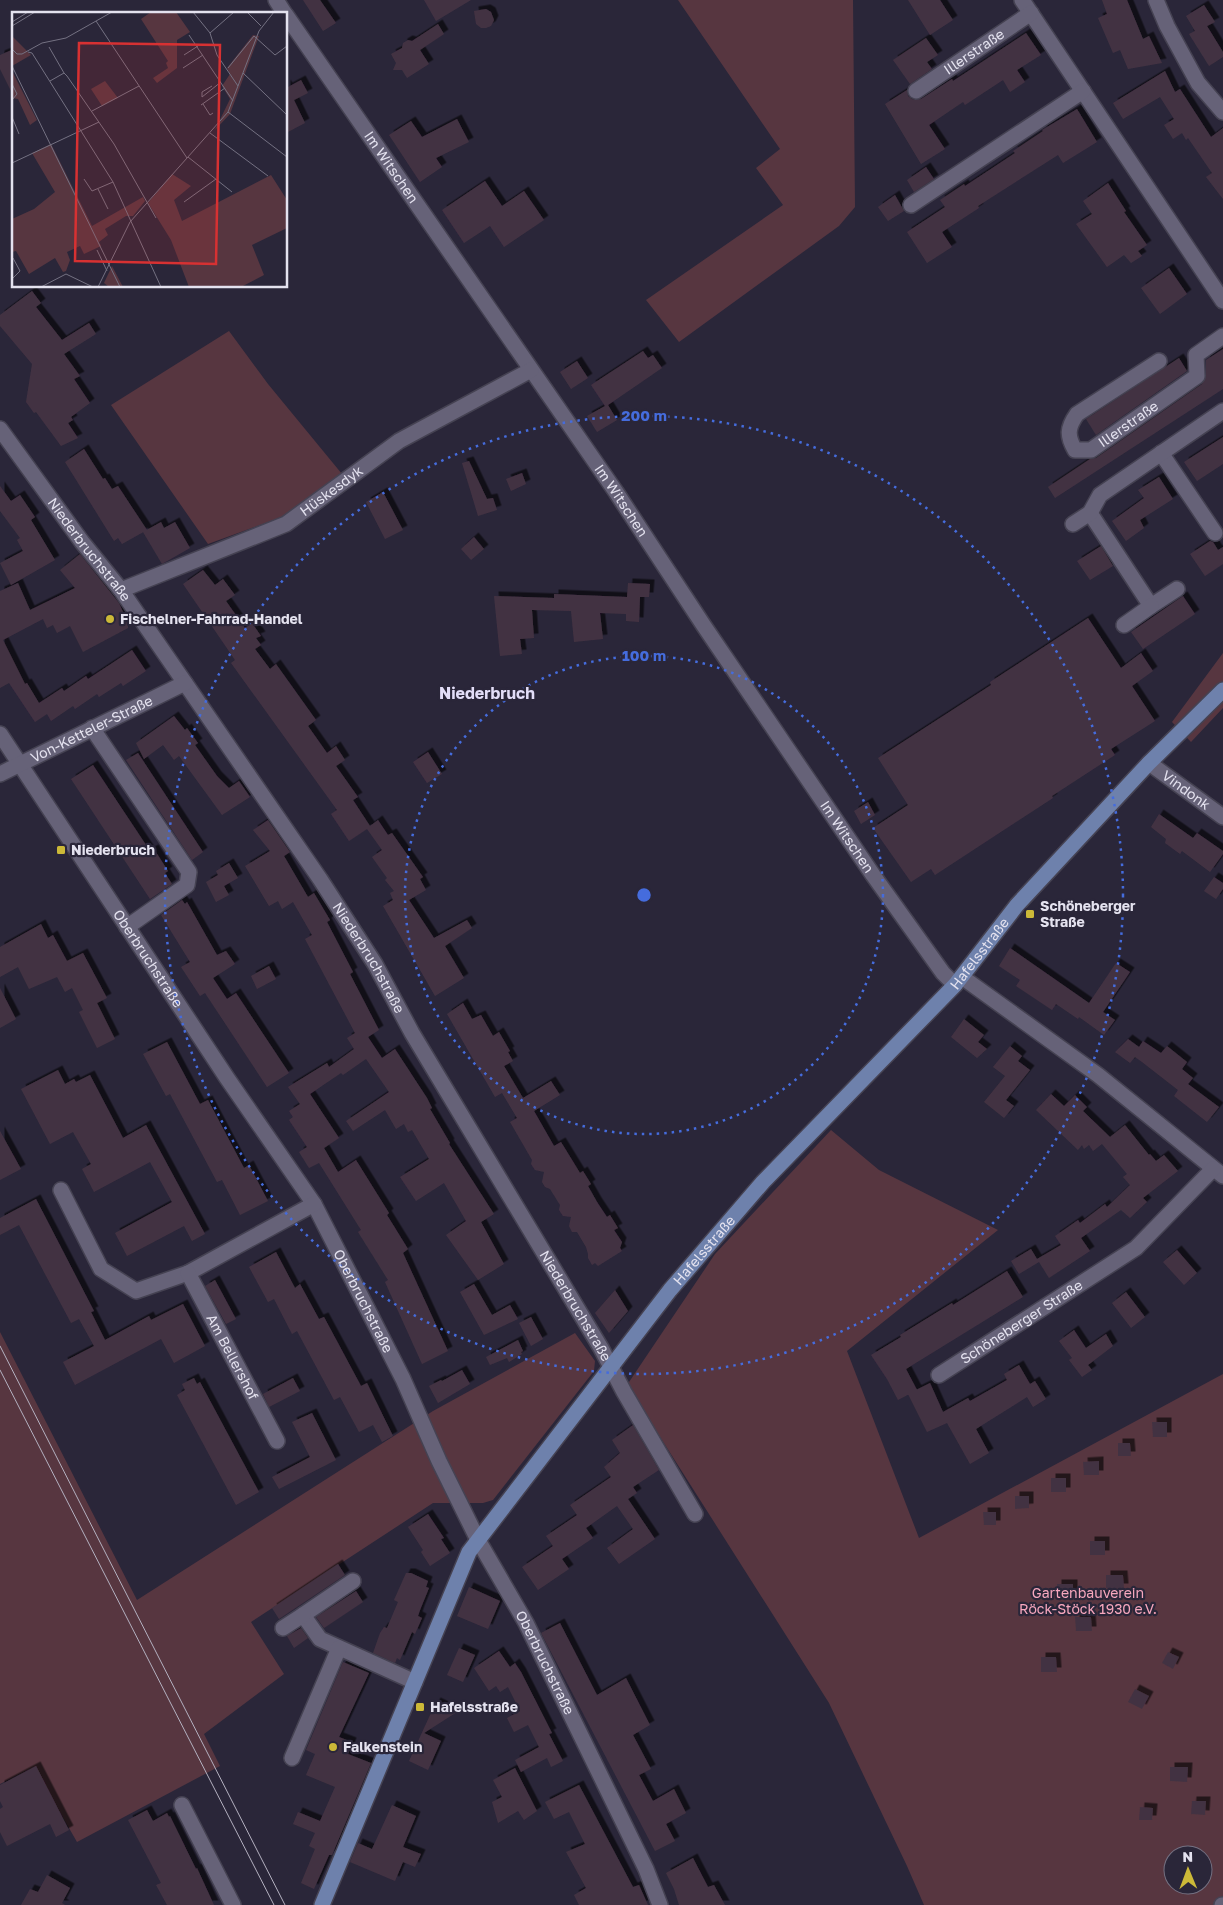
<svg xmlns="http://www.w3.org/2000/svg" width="1223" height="1905" viewBox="0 0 1223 1905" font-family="'Golos Text',sans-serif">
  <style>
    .green { fill: #573640; fill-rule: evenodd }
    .building { fill: #433242; filter: url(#shadow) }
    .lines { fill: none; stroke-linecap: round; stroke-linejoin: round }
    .minor-casing { stroke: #454252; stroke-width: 18 }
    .major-casing { stroke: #454252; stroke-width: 18 }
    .minor { stroke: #666278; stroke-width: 15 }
    .major { stroke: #6e81ac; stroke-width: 15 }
    .tram { stroke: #b4b1c0; stroke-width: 1 }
    .ring { fill: none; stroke: #456cdd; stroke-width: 2.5; stroke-dasharray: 2.5 5 }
    .poi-dot { fill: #ccb938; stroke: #2a2639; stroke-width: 2 }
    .labels { text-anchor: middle; stroke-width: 4.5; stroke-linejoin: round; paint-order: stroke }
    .street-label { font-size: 14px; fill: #e4e2ef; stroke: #2a2639 }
    .poi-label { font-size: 14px; font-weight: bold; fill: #e4e2ef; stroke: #2a2639; text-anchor: start }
    .park-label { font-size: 14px; fill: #f7a7be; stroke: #2a2639 }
    .quarter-label { font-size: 16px; font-weight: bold; fill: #e2ddf7; stroke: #2a2639 }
    .inset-road { fill: none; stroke: #747182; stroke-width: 1 }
    .view { fill: #d73132; fill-opacity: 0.15; stroke: #d73132; stroke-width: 2.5 }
    .inset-edge { fill: none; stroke: #e4e2ef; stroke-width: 2.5 }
    .centre { fill: #456cdd; stroke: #2a2639; stroke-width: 2.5 }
    .ring-label { font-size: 15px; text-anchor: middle; font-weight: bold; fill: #456cdd; stroke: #2a2639; stroke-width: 4.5; stroke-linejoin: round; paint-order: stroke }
  </style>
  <defs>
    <filter id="shadow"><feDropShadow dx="4.5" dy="-4.5" stdDeviation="0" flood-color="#0009"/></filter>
  </defs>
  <rect width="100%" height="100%" fill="#2a2639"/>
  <path class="green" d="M678,0H853L855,207L839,226L679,342L646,300L783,205L756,168L780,149Z
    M229,331L268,384L342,474L282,517L208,544L111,405Z
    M1223,653V708L1191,742L1172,722Z
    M831,1130L879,1170L998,1230L847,1351L919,1538L1223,1374V1905H924L907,1866L829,1703L627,1385L715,1254ZM1173,1855H1203V1885H1173Z
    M0,1332L137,1600L433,1411L575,1333L595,1361L594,1371L493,1500L483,1503H433L251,1622L284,1674L204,1734L220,1766L77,1842L34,1767L0,1784Z"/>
  <path class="building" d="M303,0H320L336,23L323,31Z
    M424,0H471L436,21Z
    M908,0H940L953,20L930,35Z
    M1102,0H1127L1143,39L1149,36L1162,63L1128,69L1120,50L1113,53L1098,18L1107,14Z
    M1204,5L1215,22L1207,26L1223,52V57L1209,66L1189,34L1195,31L1186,16Z
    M486,9L491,12L494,20L491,26L486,28H481L476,24L474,11Z
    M438,24L444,34L420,50L429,64L407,78L402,70H393L396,63L391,54L402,48L403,43L408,40L412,41Z
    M1026,33L1041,55L1017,70L1025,82L1010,92L1003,80L965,105L963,102L929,125L945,149L921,164L885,104L907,90L908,96L912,99L916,100L921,99L952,79L953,81Z
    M926,38L938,55L927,62L932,69L910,84L893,60Z
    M14,49V97L0,69V55Z
    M1165,71L1175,92L1180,89L1211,137L1223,128V199L1206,177L1212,173L1188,138L1186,140L1182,133L1173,139L1164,125L1174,119L1160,97L1123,119L1113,103Z
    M301,80L308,93L294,100L305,123L286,133V84L288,87Z
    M1077,109L1097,142L1063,163L1058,155L978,206L979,208L942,232L952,247L927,263L907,232L945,207L940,200L964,184L965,186L1015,153L1013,151L1043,131L1042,130Z
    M457,119L469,142L436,158L442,167L420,182L389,135L411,121L422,137Z
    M926,167L934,179L914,192L907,180Z
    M485,181L502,206L524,191L544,220L504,247L490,226L464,243L442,210Z
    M1108,183L1126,211L1124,212L1147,245L1138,251L1142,256L1131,263L1124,255L1107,267L1076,224L1092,214L1083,201Z
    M895,195L904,211L888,221L878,207Z
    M1169,268L1187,294L1160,314L1141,288Z
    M32,291L41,303L36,307L62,340L89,323L96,334L64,354L80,376L74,379L90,403L71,417L73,420L68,423L78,438L61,446L36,412L34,413L26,402L32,364L0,326V315Z
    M1223,349V389L1055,498L1048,487L1090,459L1096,458L1202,384L1206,376V360Z
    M643,351L648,358L653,355L662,368L608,405L617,420L597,432L587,416L605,406L591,385Z
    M1179,358L1187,371L1096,435L1086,419Z
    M577,361L588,378L571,389L560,372Z
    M1223,437V464L1197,481L1184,462Z
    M84,449L103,479L105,478L112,489L118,486L147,530L122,544L118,538L114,541L65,462Z
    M469,461L487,499L493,498L497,510L478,516L462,463Z
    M522,473L526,484L511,491L506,479Z
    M1159,477L1173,499L1140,520L1144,528L1126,541L1112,521L1144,498L1138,490Z
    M0,486L11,501L20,495L35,517L31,520L55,560L11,585L0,563L23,551L17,540L20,538L0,511Z
    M383,492L403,530L385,539L366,502Z
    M161,522L164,528L175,522L190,548L162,564L143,532Z
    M474,537L484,549L471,560L461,549Z
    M1210,541L1213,542L1218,550L1223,547V564L1205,576L1190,554Z
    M1101,546L1113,566L1090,580L1077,561Z
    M80,554L119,603L128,623V628L83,652L70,626L57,633L53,625L47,628L43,619L3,640L25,684L27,683L39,703L62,688L64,691L86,676L88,679L132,650L146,671L123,686L121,683L99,697L97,694L75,709L73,706L51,721L47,714L35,722L9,683L0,688V591L18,583L30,610L75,588L60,570Z
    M203,570L215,585L223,579L235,595L226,601L245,628L252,623L261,636L256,638L261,645L255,649L270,669L276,664L316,720L308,726L327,753L336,746L345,760L336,766L358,797L353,800L370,826L378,820L388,835L392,833L423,877L420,879L426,890L409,900L434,938L467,920L472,928L445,946L464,978L435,996L383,906L393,900L390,893L394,891L385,880L387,878L372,857L382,850L367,829L349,841L331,814L337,810L231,663L235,660L183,584Z
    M628,583L650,584L649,597H640L639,622L626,621V614L600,613L603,639L574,642L571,611L532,610L534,638L520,639L522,654L500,656L494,596L554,598V594L627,597Z
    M1183,596L1195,614L1143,649L1131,632Z
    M1088,618L1121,668L1141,653L1153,671L1132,686L1155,721L1111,749L1115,755L1052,796L1053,798L935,875L931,869L911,882L873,828L908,805L878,758L991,685L990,682Z
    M174,716L185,730L187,728L198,743L195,745L217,776L229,788L239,781L250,797L222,815L179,756L174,760L163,745L144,759L136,743Z
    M428,752L442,774L427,783L413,762Z
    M138,753L203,852L192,860L126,760Z
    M93,765L150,851L154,849L168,871L165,873L172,884L150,899L71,779Z
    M868,802L875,815L861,824L854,811Z
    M1159,814L1193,838L1197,833L1223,851V854L1210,872L1182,851L1180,854L1165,843L1166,839L1151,827Z
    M268,820L290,852L284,856L308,897L314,893L330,920L327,922L353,972L350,974L379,1030L368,1037L382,1058L395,1049L427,1098L432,1108L430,1109L450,1143L449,1144L494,1214L481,1222L504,1264L478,1280L446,1235L466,1221L444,1183L416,1201L400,1177L429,1159L412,1130L408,1132L404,1124L396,1129L385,1110L353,1131L346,1121L389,1092L366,1059L343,1075L341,1073L310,1094L339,1138L324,1148L338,1172L356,1160L389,1213L387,1215L408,1249L403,1253L448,1351L422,1364L385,1282L388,1280L358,1232L361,1230L319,1163L309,1168L299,1152L307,1147L289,1120L293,1117L289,1111L300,1104L288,1087L327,1063L329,1067L354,1049L347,1038L355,1033L305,939L312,935L293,902L282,909L278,901L269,906L245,866L270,851L253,830Z
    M229,863L238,878L224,886L229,895L216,902L206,882L218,875L216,871Z
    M1214,877L1223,883V889L1216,899L1204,891Z
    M182,900L185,904L187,902L217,955L226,951L235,964L213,978L227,999L236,993L289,1073L267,1087L205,993L200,996L181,967L190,962L161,915Z
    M41,924L48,938L53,935L67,961L83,953L107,998L97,1003L115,1039L97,1048L79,1012L83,1010L72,988L65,992L57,977L29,989L18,967L0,977V947Z
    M1010,948L1089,1003L1116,963L1130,972L1103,1012L1115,1020L1104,1035L1079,1017L1078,1019L1056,1004L1052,1010L1016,986L1020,980L999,966Z
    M269,966L276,979L257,989L251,976Z
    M0,988L16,1019L0,1028Z
    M463,1003L472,1019L481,1015L493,1036L499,1032L510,1051L508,1052L513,1061L504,1066L523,1098L551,1081L560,1095L534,1111L554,1146L561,1142L580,1173L583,1171L591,1184L588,1186L597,1202L607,1217L610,1215L618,1228L614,1230L622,1242L620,1248L622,1251L598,1266L595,1263L592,1265L588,1258V1254L586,1247L577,1232H572L569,1226L571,1217L563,1216L559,1210L560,1205L550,1189L545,1187L542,1182L544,1172L535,1170L531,1164L532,1160L510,1122L517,1118L502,1093L495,1097L447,1014Z
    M964,1019L984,1035L978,1042L987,1049L977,1058L951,1037Z
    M1128,1039L1139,1047L1143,1041L1161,1053L1167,1046L1187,1062L1182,1069L1193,1078L1188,1084L1219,1107L1207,1122L1174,1096L1178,1090L1142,1062L1135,1057L1130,1063L1115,1052Z
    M167,1042L200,1104L208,1100L244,1168L249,1165L268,1201L240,1215L222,1180L217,1182L170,1094L166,1096L143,1054Z
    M1010,1046L1022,1056L1018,1061L1030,1070L1006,1100L1014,1106L1004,1118L984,1102L1005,1076L993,1067Z
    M58,1070L65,1084L74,1079L76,1082L90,1075L123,1138L146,1125L205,1234L192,1241L184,1226L127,1256L115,1233L172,1202L150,1162L94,1192L82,1169L91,1164L73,1132L50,1144L21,1089Z
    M1051,1094L1064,1106L1075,1095L1087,1107L1083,1111L1110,1137L1125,1125L1149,1155L1150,1154L1156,1161L1164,1155L1178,1171L1143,1198L1147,1202L1130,1218L1121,1210L1081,1238L1090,1251L1049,1278L1039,1262L1019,1274L1011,1261L1031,1249L1037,1259L1061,1245L1055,1236L1078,1220L1080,1223L1105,1204L1107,1207L1130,1185L1123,1177L1127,1174L1102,1144L1093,1151L1089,1145L1084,1149L1082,1145L1078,1150L1036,1110Z
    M0,1131L21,1169L0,1180Z
    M36,1199L94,1311L91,1312L105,1340L149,1316L151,1320L183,1304L205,1346L174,1363L161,1339L75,1385L63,1362L94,1346L79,1319L71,1323L19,1225L0,1235V1218Z
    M1177,1250L1197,1273L1184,1285L1163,1262Z
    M276,1252L295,1288L300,1284L319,1319L324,1317L361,1386L367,1383L393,1436L382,1442L373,1425L359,1432L340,1397L334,1400L297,1331L292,1334L274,1299L268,1302L249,1267Z
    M1007,1271L1023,1297L906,1369L917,1390L898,1400L887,1379L871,1355L901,1337L900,1335L952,1303L953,1305Z
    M215,1280L236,1319L226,1324L205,1286Z
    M474,1284L492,1315L510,1305L518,1319L484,1335L460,1292Z
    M615,1290L628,1311L609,1333L595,1313Z
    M1126,1292L1145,1317L1131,1328L1112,1303Z
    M531,1317L543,1339L531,1346L519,1323Z
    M1074,1330L1086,1348L1106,1334L1113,1346L1088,1365L1092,1370L1082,1377L1069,1360L1072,1358L1059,1341Z
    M518,1340L523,1351L521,1352L522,1354L509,1362L507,1358L490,1365L486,1357Z
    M1019,1365L1030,1384L1035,1381L1046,1399L1033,1407L1027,1397L976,1429L989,1453L970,1464L947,1423L927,1432L908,1394L930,1383L943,1412L968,1398L970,1401L1007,1380L1004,1374Z
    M462,1370L470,1384L438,1403L429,1386L441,1380L442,1381Z
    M194,1378L197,1384L200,1382L259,1492L236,1505L177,1395L185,1390L182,1384Z
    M293,1378L300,1391L269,1407L263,1394Z
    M312,1413L336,1460L279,1489L272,1477L310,1457L292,1422Z
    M1152,1422H1167V1437H1153Z
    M633,1425L659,1470L633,1487L637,1493L628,1499L655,1539L619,1564L607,1548L633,1529L617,1506L586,1528L593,1538L562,1559L569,1569L538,1590L522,1567L553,1546L546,1536L577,1515L570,1505L611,1477L604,1467L620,1453L612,1440Z
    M1118,1443H1130L1131,1456H1118Z
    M1099,1461V1475H1084L1083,1462Z
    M1051,1478H1066V1492H1051Z
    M1015,1496H1029V1508L1015,1509Z
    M983,1512H996V1525H984Z
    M428,1514L444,1538L441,1539L450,1553L430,1566L421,1552L423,1550L408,1527Z
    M1090,1541H1105V1555H1090Z
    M338,1564L345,1575L279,1619L272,1608Z
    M406,1573H411L428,1581L426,1587L429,1588L420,1610L418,1616L422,1618L415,1634L412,1632L400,1660L397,1658L395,1663L373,1653L380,1633L384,1627L387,1628L398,1602L394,1600Z
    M1106,1575H1123L1124,1588H1106Z
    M1057,1584H1073V1596H1057Z
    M469,1587L500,1601L488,1629L457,1616Z
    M356,1591L363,1602L324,1628L316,1617Z
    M1075,1617H1091L1092,1631H1076Z
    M560,1623L597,1695L626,1678L650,1725L633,1735L651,1769L639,1775L653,1801L674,1789L686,1813L666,1824L675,1841L655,1851L541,1633Z
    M301,1628L308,1638L294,1648L287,1636Z
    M459,1648L475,1655L463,1682L447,1675Z
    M499,1651L510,1667L515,1663L521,1672L552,1733L549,1734L563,1761L551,1767L547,1758L521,1772L515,1760L539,1747L528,1725L514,1732L507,1718L520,1711L508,1687L500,1692L496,1686L489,1691L474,1668Z
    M1168,1652L1179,1657L1173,1669L1162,1663Z
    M1041,1657H1056L1057,1672H1041Z
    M343,1662L369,1673L339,1737L352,1742L348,1754L371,1763L332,1855H329L314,1889L301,1883L315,1849L309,1846L315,1833L293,1824L298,1812L320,1821L335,1787L306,1775L315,1754L306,1750Z
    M1135,1689L1149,1696L1142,1709L1128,1702Z
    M436,1702L457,1712L424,1733L441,1741L428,1770L409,1761Z
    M36,1766L69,1830L56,1837L50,1824L7,1846L0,1832V1809L3,1807L0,1801V1785Z
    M1170,1767H1188L1187,1782L1170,1781Z
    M515,1768L537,1811L524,1820L518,1811L498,1823L492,1802L502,1797L493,1780Z
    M579,1785L633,1887L639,1885L648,1905H579L574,1895L586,1888L566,1852L585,1844L569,1812L554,1819L545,1802Z
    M1192,1801H1206L1205,1815L1191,1814Z
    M392,1805L416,1816L403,1847L421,1854L415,1867L403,1862L395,1881L350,1862L358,1843L372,1849Z
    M1140,1807L1153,1808L1152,1820H1139Z
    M147,1810L153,1821L167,1813L169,1817L170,1816L196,1869L197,1868L214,1905H167L156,1885L161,1883L128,1820Z
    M693,1858L708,1887L714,1885L725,1905H679L674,1889L666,1873Z
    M47,1875L70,1888L62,1903L65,1905H21L30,1889L38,1892Z"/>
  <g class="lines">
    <g class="minor-casing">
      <g id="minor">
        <path d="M276,0L285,14"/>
        <path d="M1022,0L1223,301"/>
        <path d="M1156,0L1167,26L1198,83L1223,112"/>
        <path id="s1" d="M286,15L616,492L704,626L873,875L943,973L955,985"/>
        <path id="s2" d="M916,91L1031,13"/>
        <path d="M911,205L1083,91"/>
        <path id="s3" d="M1159,361L1077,414C1067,428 1067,436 1075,450H1091L1197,376L1196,355L1223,336"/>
        <path id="s4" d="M0,429L82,542L121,590L320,879L375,964L412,1033L601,1348L624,1392L695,1514"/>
        <path d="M1161,453L1215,533"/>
        <path d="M1090,513L1151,606L1177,589"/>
        <path d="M1073,524L1090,513L1100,495L1223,411"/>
        <path id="s5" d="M121,590L286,524L399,441L531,370"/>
        <path d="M1124,625L1151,606"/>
        <path d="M92,728L189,872L187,885L127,927"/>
        <path id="s6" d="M0,734L227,1078L314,1204L403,1379L439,1461L478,1540L526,1623L646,1869L660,1905"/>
        <path id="s7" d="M1149,763L1223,817"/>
        <path id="s8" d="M0,774L185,683"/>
        <path d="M962,977L1098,1075L1223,1176"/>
        <path d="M61,1190L101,1269L136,1291L188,1273L314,1204"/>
        <path id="s9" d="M188,1273L277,1441"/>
        <path id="s10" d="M939,1375L1136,1248L1213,1169"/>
        <path d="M353,1581L303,1615L320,1639L415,1682"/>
        <path d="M283,1628L303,1615"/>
        <path d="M292,1758L339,1648"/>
        <path d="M182,1805L233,1905"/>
        <path d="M1222,1905H1223"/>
      </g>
    </g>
    <g class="major-casing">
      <g id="major">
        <path id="s11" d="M322,1905L469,1552L670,1290L763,1182L955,985L1017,905L1149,763L1223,690"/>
      </g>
    </g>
    <use href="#minor" class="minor"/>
    <use href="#major" class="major"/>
    <path class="tram" d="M0,1346L285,1905
      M0,1370L274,1905"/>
  </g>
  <g class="ring">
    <circle cx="644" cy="895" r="239"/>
    <circle cx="644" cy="895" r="479"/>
  </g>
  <g class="poi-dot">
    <circle cx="110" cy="619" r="5"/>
    <rect x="56" y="845" width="10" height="10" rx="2.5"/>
    <rect x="1025" y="909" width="10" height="10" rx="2.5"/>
    <rect x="415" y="1702" width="10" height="10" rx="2.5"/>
    <circle cx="333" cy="1747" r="5"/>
  </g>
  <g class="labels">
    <g class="street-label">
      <text dy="5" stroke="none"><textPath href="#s2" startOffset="70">Illerstraße</textPath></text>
      <text dy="5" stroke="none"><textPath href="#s1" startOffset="185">Im Witschen</textPath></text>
      <text dy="5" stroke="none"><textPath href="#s3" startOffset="198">Illerstraße</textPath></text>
      <text dy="5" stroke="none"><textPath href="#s5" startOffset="234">Hüskesdyk</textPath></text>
      <text dy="5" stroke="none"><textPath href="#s1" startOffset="590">Im Witschen</textPath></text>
      <text dy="5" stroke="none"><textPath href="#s4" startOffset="150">Niederbruchstraße</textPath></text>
      <text dy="5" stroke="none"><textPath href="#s8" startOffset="102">Von-Ketteler-Straße</textPath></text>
      <text dy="5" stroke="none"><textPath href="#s7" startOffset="46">Vindonk</textPath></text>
      <text dy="5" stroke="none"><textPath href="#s1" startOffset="995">Im Witschen</textPath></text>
      <text dy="5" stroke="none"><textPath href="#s11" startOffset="1170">Hafelsstraße</textPath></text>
      <text dy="5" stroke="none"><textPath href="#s4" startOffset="645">Niederbruchstraße</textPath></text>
      <text dy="5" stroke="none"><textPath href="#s6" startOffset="269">Oberbruchstraße</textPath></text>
      <text dy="5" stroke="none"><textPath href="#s11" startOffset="765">Hafelsstraße</textPath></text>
      <text dy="5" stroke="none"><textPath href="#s6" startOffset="674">Oberbruchstraße</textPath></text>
      <text dy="5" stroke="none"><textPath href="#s4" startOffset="1050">Niederbruchstraße</textPath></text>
      <text dy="5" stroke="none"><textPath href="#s10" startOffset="98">Schöneberger Straße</textPath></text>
      <text dy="5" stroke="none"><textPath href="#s9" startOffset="95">Am Bellershof</textPath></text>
      <text dy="5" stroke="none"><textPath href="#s6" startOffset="1079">Oberbruchstraße</textPath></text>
    </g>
    <g class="poi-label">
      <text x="120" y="624">Fischelner-Fahrrad-Handel</text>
      <text x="71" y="855">Niederbruch</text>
      <text x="1040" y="911">Schöneberger<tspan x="1040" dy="16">Straße</tspan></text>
      <text x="430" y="1712">Hafelsstraße</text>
      <text x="343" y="1752">Falkenstein</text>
    </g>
    <g class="park-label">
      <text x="1088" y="1598">Gartenbauverein<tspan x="1088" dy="16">Röck-Stöck 1930 e.V.</tspan></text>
    </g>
    <g class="quarter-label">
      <text x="487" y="699">Niederbruch</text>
    </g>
  </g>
  <g transform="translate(12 12)">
    <rect width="275" height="275" fill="#2a2639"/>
    <path d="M139,0H164L178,20L165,28V56L145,71L141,66L156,56L154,51L156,49L129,7ZM241,23L247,24L218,102L203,118L218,87L210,74L218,62L215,56ZM0,24L19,43L0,54ZM0,59L25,108L18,113L6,87L0,86ZM93,69L106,86L90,94L79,77ZM39,132L80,214L131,185L133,189L121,204H114L93,217L96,223L87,230L89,234L72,242L68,234L55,240L58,248L54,259L51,260L43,246L17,262L4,239L0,240V207L22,197L43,180L20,141ZM160,162L179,174L162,188L170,209L259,163L275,188V216L240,233L252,263L229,275H177L159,228L136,191ZM100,254L111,275H97L92,271Z" fill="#573640"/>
    <path class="inset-road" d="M181,0L198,21L205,43L226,74M235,0L249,14M84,9L175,146M0,10L16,0M0,14L23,0M198,21L222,0M177,23L221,89M37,35L52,61M0,37L5,42H10L30,31L54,26L100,0M16,40L20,41L101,170L149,275M172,43L186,34M0,54L108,275M171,56L191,43M216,56L242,24L263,43L275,34M231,61L275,103M38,69L52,61L55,64L102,132L144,206M0,72L5,82L0,88M200,74L190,80V85L209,70M191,92L198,103L201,101M189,93L213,76M80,99L127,74M216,100L275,145M0,105L7,122M198,121L256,164M176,145L220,180M0,151L87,110M72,167L80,179L101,170M86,177L96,197M172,190L204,167M85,238L95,259M0,267L8,259L1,246M29,275L54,262L81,275M86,275L118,210L216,100L247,19L262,0"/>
    <path class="view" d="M67,31L208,33L204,252L63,249Z"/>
    <rect width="275" height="275" class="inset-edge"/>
  </g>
  <circle cx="644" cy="895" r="8" class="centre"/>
  <g class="ring-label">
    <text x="644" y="421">200 m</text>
    <text x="644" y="661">100 m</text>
  </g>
  <g transform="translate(1188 1870) rotate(359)"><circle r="24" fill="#2a2639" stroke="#747182"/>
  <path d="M0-4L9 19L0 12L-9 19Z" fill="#ccb938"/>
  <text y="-8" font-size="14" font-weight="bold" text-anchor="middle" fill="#e4e2ef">N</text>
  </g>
</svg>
